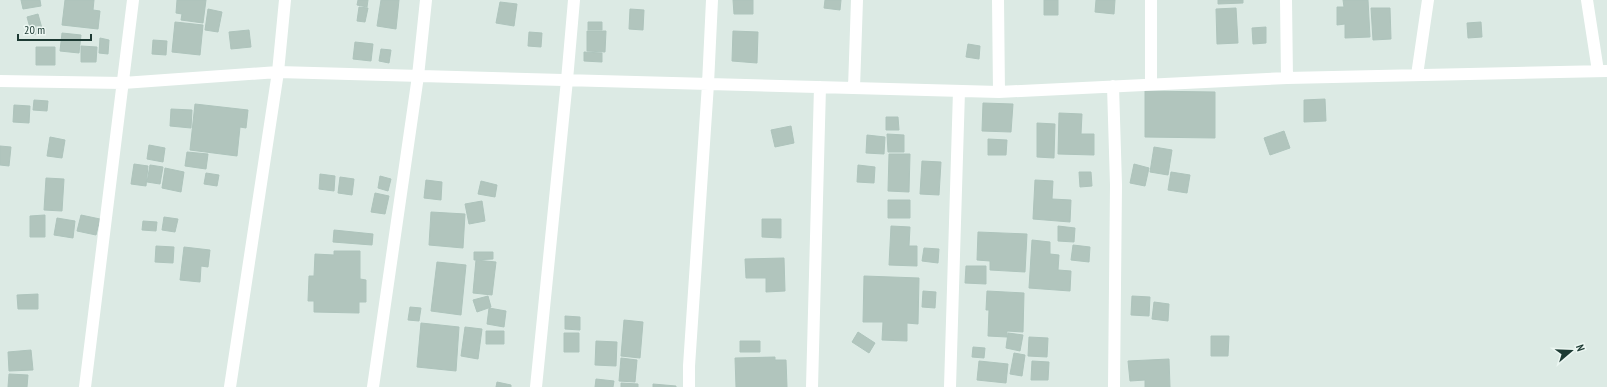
<svg xmlns="http://www.w3.org/2000/svg" width="1607" height="387" viewBox="0 0 1607 387" font-family="'PT Sans Narrow',sans-serif">
  <style>
    .building { fill: #b1c5bd; stroke: #aec4bc }
    .lines { fill: none; stroke-linecap: round; stroke-linejoin: round }
    .minor { stroke: #fff; stroke-width: 12 }
  </style>
  <rect width="100%" height="100%" fill="#dceae4"/>
  <path class="building" d="M21,0H40L41,6L23,9Z
    M65,0H94L93,10L100,11L98,29L62,25Z
    M177,0H206L203,23L181,20L182,14L176,13Z
    M358,0H368L367,7L357,5Z
    M381,0H399L396,29L377,26Z
    M733,0H753V14H734Z
    M825,0H841L840,10L824,8Z
    M1044,0H1058V15H1044Z
    M1096,0H1115L1114,14L1095,12Z
    M1218,0H1243V3L1218,4Z
    M1343,0H1368L1370,37L1345,38V24L1337,25V7H1344Z
    M500,2L517,4L514,26L496,23Z
    M359,7L368,8L365,22L357,21Z
    M1236,8L1238,43L1217,44L1216,9Z
    M1371,8H1390L1391,39L1373,40Z
    M208,9L222,12L218,32L205,30Z
    M630,9L644,10L643,30L629,29Z
    M38,14L43,32L32,35L27,17Z
    M175,22L203,25L200,55L172,52Z
    M588,22H602V30H588Z
    M1481,22L1482,37L1468,38L1467,23Z
    M1266,27V43L1253,44L1252,28Z
    M249,30L251,47L231,49L229,32Z
    M587,31H606L605,52L587,51Z
    M733,31L758,32L757,63L732,61Z
    M529,32L542,33L541,47L528,46Z
    M62,33L81,35L79,53L60,51Z
    M100,38L109,40L108,54L99,53Z
    M153,40L167,41L166,55L152,54Z
    M355,42L373,44L371,61L353,59Z
    M968,44L980,46L979,59L966,57Z
    M81,46L97,47L96,62H81Z
    M36,47H55V65H36Z
    M381,49L391,50L389,63L379,61Z
    M584,52L602,53V62L584,61Z
    M1145,91L1215,92V138L1145,137Z
    M1325,99L1326,121L1304,122V100Z
    M34,100L48,101L47,111L33,110Z
    M983,103L1013,104L1011,132L982,131Z
    M195,104L248,110L246,128L240,127L237,156L190,150Z
    M14,105L30,106L29,123L13,122Z
    M171,109L192,110L191,128L170,126Z
    M1059,113L1082,114L1081,134H1094V155L1058,154Z
    M886,117H898L899,130H886Z
    M1037,123L1055,124L1054,158L1037,157Z
    M791,126L794,143L775,147L771,130Z
    M1284,131L1290,148L1270,155L1264,138Z
    M887,134L904,135V152H888Z
    M867,135L885,137L884,154L866,153Z
    M50,137L65,140L62,158L47,156Z
    M988,139L1007,140L1006,155H988Z
    M149,145L165,148L163,162L147,159Z
    M0,146L11,147L9,166L0,165Z
    M1154,147L1172,150L1168,175L1150,172Z
    M187,152L208,154L206,169L185,166Z
    M889,154H910L909,192L888,191Z
    M922,161L941,162L939,195L920,194Z
    M134,164L148,166L146,186L131,184Z
    M1134,164L1149,168L1145,186L1130,183Z
    M150,165L163,167L160,184L147,182Z
    M858,165L875,167L874,183L857,182Z
    M165,168L184,172L181,192L162,188Z
    M1079,172H1091L1092,186L1080,187Z
    M1171,172L1190,175L1187,193L1168,190Z
    M206,173L219,175L217,186L204,184Z
    M320,174L335,176L334,191L319,189Z
    M380,176L391,179L388,191L378,188Z
    M340,177L354,179L352,195L338,193Z
    M46,178L64,179L62,211L44,210Z
    M426,180L442,182L441,200L424,198Z
    M1035,180L1053,181L1052,199L1071,200L1070,222L1033,219Z
    M481,181L497,185L495,197L478,194Z
    M375,193L389,196L385,214L371,212Z
    M888,200H910V218H888Z
    M482,201L485,221L469,224L465,204Z
    M431,212L465,214L463,248L429,245Z
    M45,215V237H30V216Z
    M81,215L100,219L96,235L77,231Z
    M164,217L178,219L175,232L162,230Z
    M57,218L75,221L73,238L54,235Z
    M762,219H781V238L762,237Z
    M143,221L157,222L156,231L142,230Z
    M891,226L910,227L909,246H917V266L889,265Z
    M1058,226L1075,228L1074,242L1058,241Z
    M334,230L373,234L372,245L333,242Z
    M978,232L1027,234L1025,272L990,270V261L977,260Z
    M1032,240L1050,242V254L1059,255L1058,270L1071,271L1070,291L1029,288Z
    M1073,245L1090,247L1089,262L1071,260Z
    M156,246L174,247L173,263L155,262Z
    M184,247L210,250L208,267L201,266L200,282L180,280Z
    M924,248L939,249L938,263L922,261Z
    M334,251H360V279L366,280V302H359V313L314,312V301H308L309,276H314L315,254L334,255Z
    M474,252H493V259L474,260Z
    M784,258L785,291L766,292V278H746L745,259Z
    M476,260L496,262L492,295L473,293Z
    M437,262L466,265L461,315L431,311Z
    M966,266H986V284L965,283Z
    M864,276L919,278L918,324L907,323V341L882,340L883,322H863Z
    M923,291L936,292L935,308L922,307Z
    M987,291L1024,293L1023,332L1007,331V337L988,336L989,310H986Z
    M38,294V309H18L17,295Z
    M488,296L491,307L477,312L473,300Z
    M1132,296L1150,297L1149,316L1131,315Z
    M1154,302L1169,304L1168,321L1152,319Z
    M410,307L421,308L419,321L408,320Z
    M489,308L506,311L504,327L487,324Z
    M565,316L580,317V330L565,329Z
    M624,320L643,322L640,358L621,356Z
    M421,323L459,327L456,371L417,367Z
    M465,327L482,329L478,359L461,356Z
    M486,331H504V344H486Z
    M858,332L875,343L869,353L852,342Z
    M564,333H579V352H564Z
    M1008,333L1023,335L1020,351L1006,348Z
    M1211,336H1229L1228,356H1211Z
    M1029,337L1048,338L1047,357L1028,356Z
    M596,341L617,342L616,366L595,365Z
    M740,341H760V352H740Z
    M973,347L985,348L984,358L972,357Z
    M31,350L33,370L9,371L8,352Z
    M1014,353L1025,355L1022,376L1010,374Z
    M775,357V360H786L787,387H736L735,358Z
    M621,358L637,360L635,382L619,381Z
    M1169,359L1170,387H1145V380L1130,381L1128,361Z
    M979,361L1008,364L1006,383L977,380Z
    M1032,361L1049,362L1048,380H1031Z
    M9,374L28,375L27,387H8Z
    M596,379L614,381L613,387H595Z
    M497,382L511,385V387H496Z
    M621,383L638,384V387H621Z
    M653,384L676,386V387H653Z"/>
  <g class="lines">
    <path class="minor" d="M998,0L999,92
      M1286,0L1287,78
      M1587,0L1598,71
      M1417,75L1428,0
      M0,81L123,83L278,72L285,0
      M1151,84V0
      M1113,86L1116,185L1114,387
      M854,88L857,0
      M85,387L133,0
      M230,387L278,72L999,92L1287,78L1607,71
      M373,387L418,76L426,0
      M536,387L567,80L574,0
      M689,387V366L708,84L712,0
      M812,387L820,87
      M950,387L959,91"/>
  </g>
  <g transform="translate(1571 351) rotate(71)" stroke="#ecf7f2" stroke-width="3" paint-order="stroke">
  <path d="M0-3L7 15L0 10L-7 15Z" fill="#1d3a33"/>
  <text y="-6" font-size="11" font-weight="bold" text-anchor="middle" fill="#1d3a33">N</text>
  </g>
  <path d="M18 34v6h73v-6" fill="none" stroke="#1d3a33" stroke-width="2"/>
  <text x="24" y="34" font-size="12" fill="#1d3a33" stroke="#ecf7f2" stroke-width="3" paint-order="stroke">20 m</text>
</svg>
